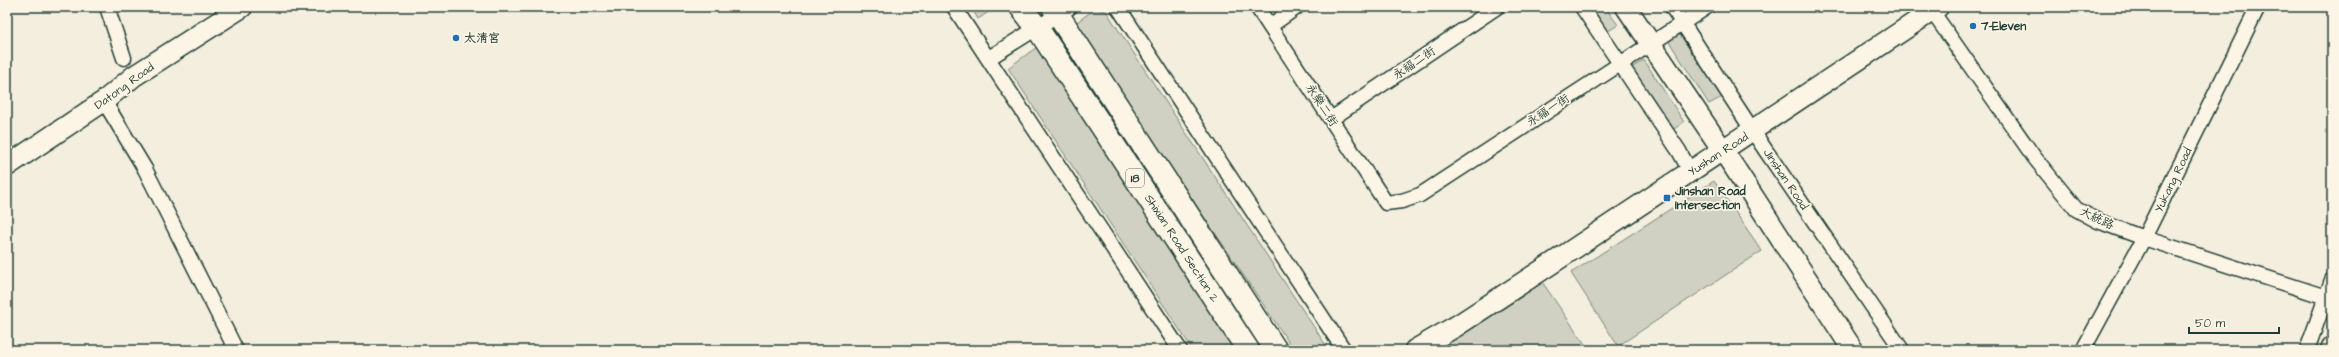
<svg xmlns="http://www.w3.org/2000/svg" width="2339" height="357" viewBox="0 0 2339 357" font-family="'Architects Daughter','LXGW WenKai TC',sans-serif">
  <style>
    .green { fill: #d0d1c2; stroke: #78877b }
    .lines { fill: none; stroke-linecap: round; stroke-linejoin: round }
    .street-casing { stroke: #1f3d34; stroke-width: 17 }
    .secondary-casing { stroke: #1f3d34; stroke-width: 23 }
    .primary-casing { stroke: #1f3d34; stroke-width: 25 }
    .street { stroke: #fcf5e5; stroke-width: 14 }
    .secondary { stroke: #fcf5e5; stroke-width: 20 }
    .primary { stroke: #fcf5e5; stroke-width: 22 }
    .poi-dot { fill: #1f6fb2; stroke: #fcf5e5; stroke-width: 1.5 }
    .labels { text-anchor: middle; stroke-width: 3.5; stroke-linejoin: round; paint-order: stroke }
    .shield { fill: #fcf5e5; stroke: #617469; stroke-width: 1 }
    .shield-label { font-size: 11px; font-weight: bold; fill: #1f3d34 }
    .poi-label { font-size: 12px; font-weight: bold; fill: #1f3d34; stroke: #fcf5e5; text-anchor: start }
    .street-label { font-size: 12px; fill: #1f3d34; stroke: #fcf5e5 }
  </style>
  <rect width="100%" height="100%" fill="#f3eede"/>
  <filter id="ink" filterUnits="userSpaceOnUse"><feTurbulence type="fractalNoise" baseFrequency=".025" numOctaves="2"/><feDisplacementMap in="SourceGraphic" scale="8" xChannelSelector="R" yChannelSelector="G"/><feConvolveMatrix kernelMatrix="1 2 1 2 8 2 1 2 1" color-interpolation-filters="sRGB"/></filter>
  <g filter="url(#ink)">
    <path class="green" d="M971,7H996L978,19Z
      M1589,7H1605L1618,25L1605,33Z
      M1095,9L1106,11L1329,350H1294L1074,24Z
      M1679,33L1722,97L1709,104L1668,40Z
      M1037,47L1235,350H1193L1008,68Z
      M1644,60L1684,122L1671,131L1631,68Z
      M1714,181L1762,251L1618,346L1571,273Z
      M1540,279L1589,350H1434Z"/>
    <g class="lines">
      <g class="street-casing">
        <path id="street" d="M107,7L124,58
          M954,7L1180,350
          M1118,7L1344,350
          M1257,7L1386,203L1402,201L1420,195L1707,7
          M1582,7L1679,151L1690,171
          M1672,7L1764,148L1902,350
          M1929,7L2034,157L2076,209L2098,221L2144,238L2332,299
          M1270,26L1297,7
          M989,58L1070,7
          M104,101L145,169L236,350
          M1331,119L1497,7
          M2083,350L2144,238L2258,7
          M2307,350L2332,280"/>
      </g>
      <g class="secondary-casing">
        <path id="secondary" d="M1626,7L1734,167L1853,350
          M7,166L104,101L134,76L242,7
          M1415,350L1458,325L1548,266L1938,7
          M2331,350L2332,347"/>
      </g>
      <g class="primary-casing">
        <path id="primary" d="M1021,7L1038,29L1248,350
          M1053,7L1276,350"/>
      </g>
      <use href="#street" class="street"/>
      <use href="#secondary" class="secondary"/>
      <use href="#primary" class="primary"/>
    </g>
  </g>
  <g class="poi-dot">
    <circle cx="1973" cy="26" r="4"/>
    <circle cx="456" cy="38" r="4"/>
    <rect x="1663" y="194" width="8" height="8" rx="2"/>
  </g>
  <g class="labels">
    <rect class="shield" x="1126" y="169" width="18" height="18" rx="3"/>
    <g class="shield-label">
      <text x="1135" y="182">18</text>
    </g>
    <g class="poi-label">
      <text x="1981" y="30">7-Eleven</text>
      <text x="464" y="42">太清宮</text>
      <text x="1675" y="195">Jinshan Road<tspan x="1675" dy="14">Intersection</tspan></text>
    </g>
    <g class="street-label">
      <text transform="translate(1414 63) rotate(-34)" y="4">永福二街</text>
      <text transform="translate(124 86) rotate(-36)" y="4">Datong Road</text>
      <text transform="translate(1322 105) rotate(57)" y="4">永樂二街</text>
      <text transform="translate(1548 110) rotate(-33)" y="4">永福一街</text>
      <text transform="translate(1718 154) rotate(-33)" y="4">Yushan Road</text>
      <text transform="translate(1786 179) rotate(56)" y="4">Jinshan Road</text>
      <text transform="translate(2173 180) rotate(-64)" y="4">Yukang Road</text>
      <text transform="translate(2097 218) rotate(25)" y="4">大統路</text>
      <text transform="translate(1182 248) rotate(57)" y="4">Shixian Road Section 2</text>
    </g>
  </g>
  <rect width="2339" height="357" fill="none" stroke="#fcf5e5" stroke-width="24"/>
  <rect x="12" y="12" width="2315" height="333" fill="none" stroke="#1f3d34" stroke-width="1.5" filter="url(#ink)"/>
  <path d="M2189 327v6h90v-6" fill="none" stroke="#1f3d34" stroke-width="2"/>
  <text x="2195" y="327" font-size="12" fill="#1f3d34" stroke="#fcf5e5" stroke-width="3" paint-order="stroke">50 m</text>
</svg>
